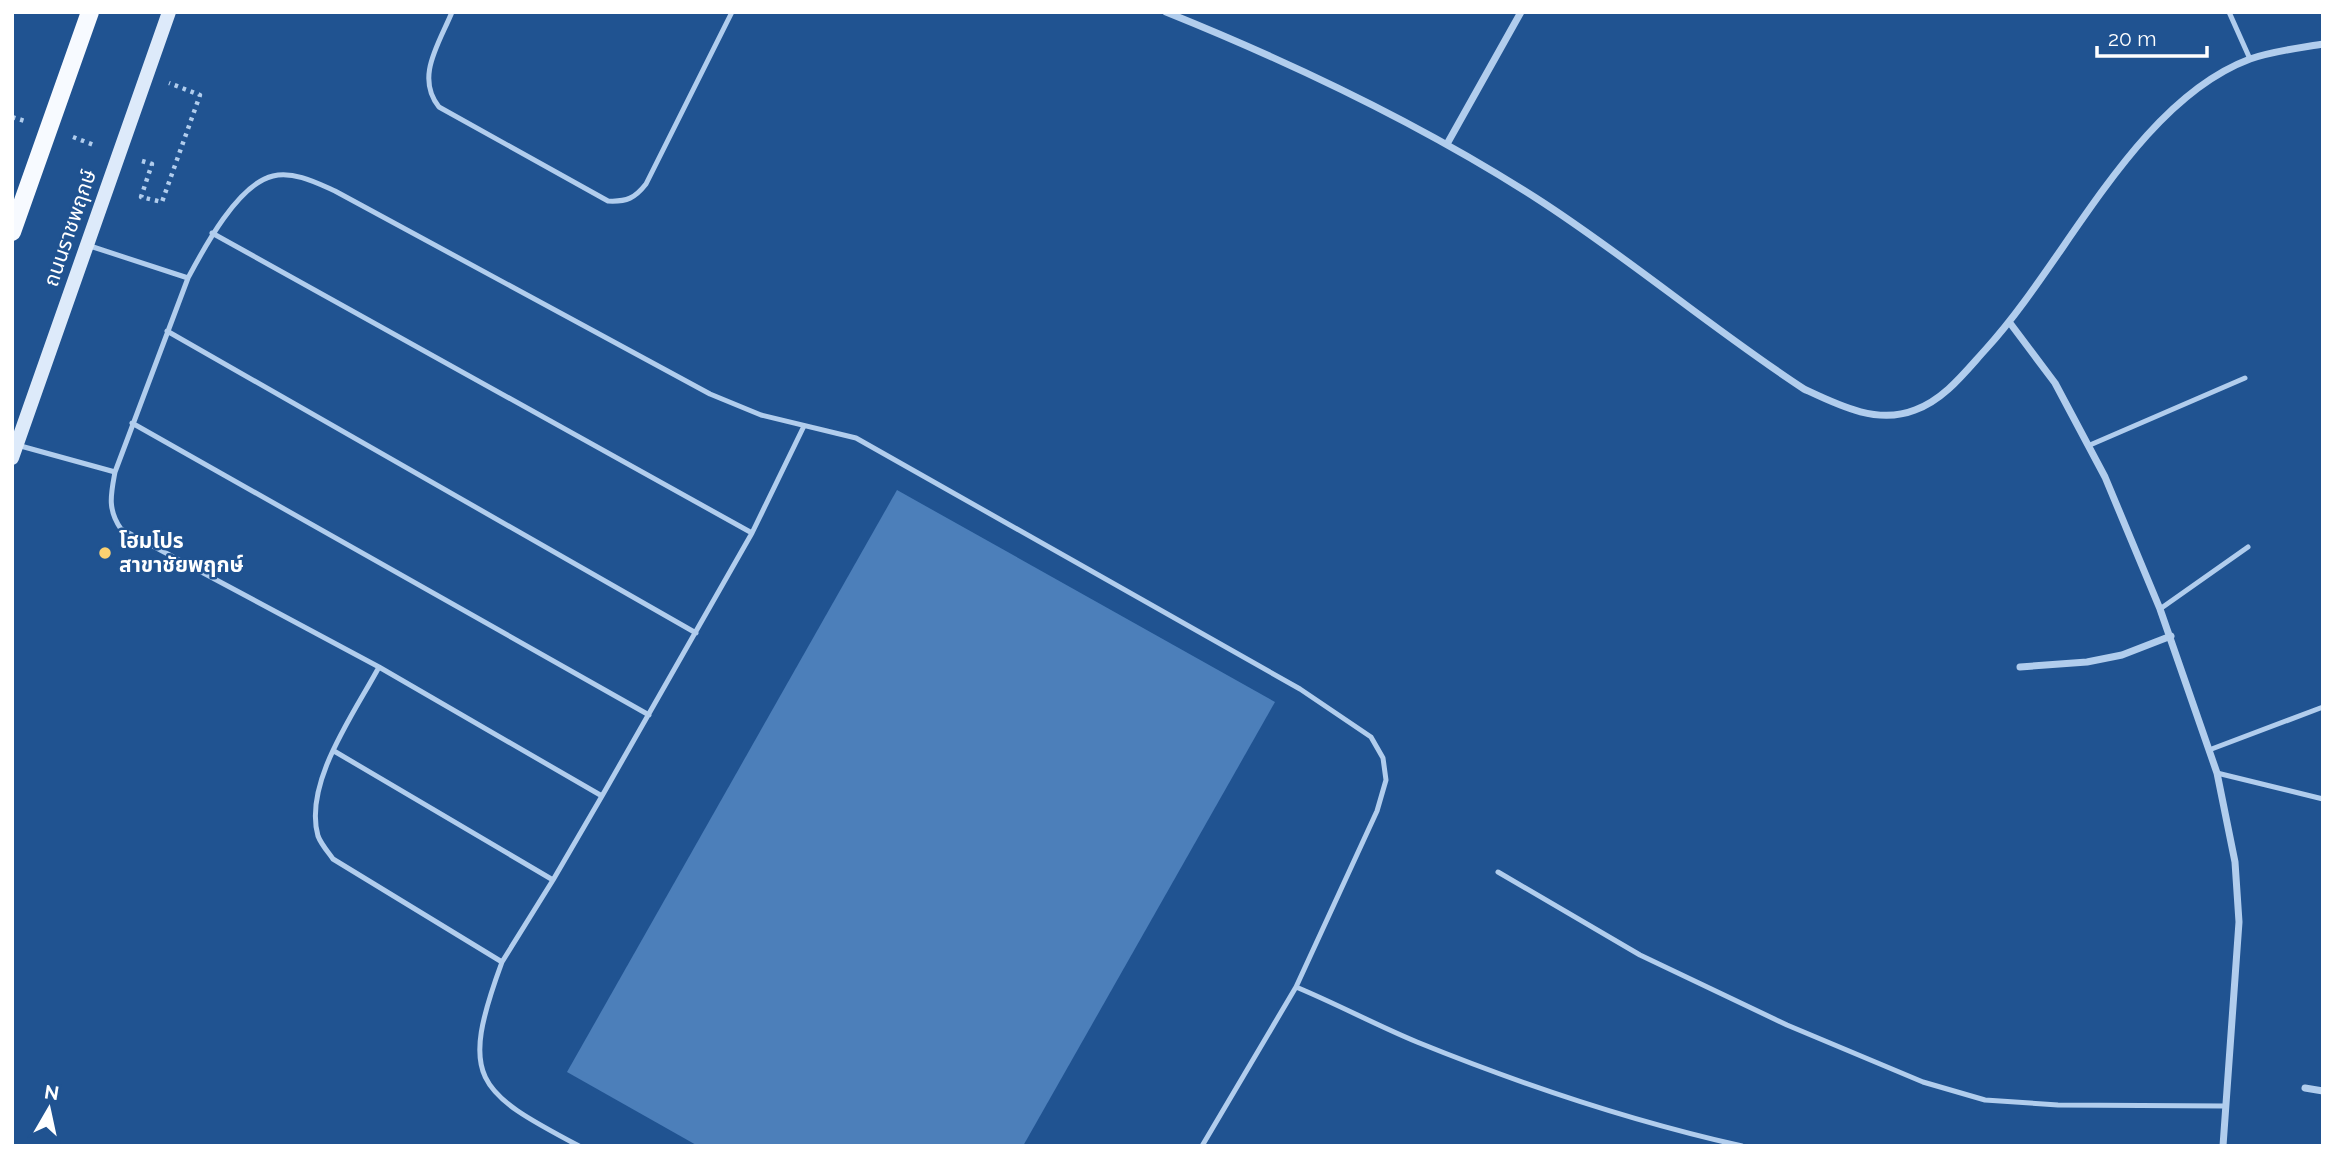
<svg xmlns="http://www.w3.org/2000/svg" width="2335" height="1158" viewBox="0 0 2335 1158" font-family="Raleway,'Noto Sans Thai',sans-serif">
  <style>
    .building { fill: #4c7fba }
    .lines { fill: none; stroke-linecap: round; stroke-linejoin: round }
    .path { stroke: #b1cded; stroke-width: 4.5; stroke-dasharray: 3.5 5; stroke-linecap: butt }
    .lane { stroke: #b1cded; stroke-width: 5 }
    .street { stroke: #b1cded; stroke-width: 7 }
    .secondary { stroke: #ddeafa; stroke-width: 14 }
    .primary { stroke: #f7faff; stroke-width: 18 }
    .poi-dot { fill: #fbd171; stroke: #205391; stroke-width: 2.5 }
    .labels { text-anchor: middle; stroke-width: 5; stroke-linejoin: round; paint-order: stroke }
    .street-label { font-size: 21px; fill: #fff; stroke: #205391 }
    .poi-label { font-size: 21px; font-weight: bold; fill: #fff; stroke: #205391; text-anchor: start }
  </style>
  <rect width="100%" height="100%" fill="#205391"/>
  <path class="building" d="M897,490L1275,702L1023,1146H698L567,1072Z"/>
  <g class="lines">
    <path class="path" d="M12,117L25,121
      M73,137L94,145
      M142,161L152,164L141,197L162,202L200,95L169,83"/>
    <path class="lane" d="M452,12C439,44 415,77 439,107L608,201C627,202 635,198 646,184L732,12
      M2229,12L2250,59
      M212,233L752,533
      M90,246L188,278C204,248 238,184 273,176C294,171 317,183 335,191L710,394L761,415L856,438L1300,689L1371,737L1383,758L1386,780L1377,811L1296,987C1337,1004 1376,1025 1417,1042C1523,1085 1631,1121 1742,1146
      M167,331L696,633
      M132,423L649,715
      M17,445L115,472C111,494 107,509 121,529L379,667L602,796L752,533L804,426
      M2090,445L2245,378
      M115,472L188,278
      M2160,609L2248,547
      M379,667C355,712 303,783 318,836C321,844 328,852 333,859L502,962C459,1079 475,1091 579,1146
      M2209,750L2323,707
      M334,751L553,880L602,796
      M2217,773L2323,799
      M1498,872L1640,955L1787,1025L1923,1082L1985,1100L2058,1105L2224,1106
      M502,962L553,880
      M1202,1146L1296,987"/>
    <path class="street" d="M1166,12C1295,64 1419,123 1536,198C1628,257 1712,329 1804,389C1838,405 1877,425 1915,410C1945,399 1965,372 1986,349C2066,262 2135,102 2250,59C2273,51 2299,48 2323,44
      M1447,144L1521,12
      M2010,323L2055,383L2105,477L2160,609L2217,773L2235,862L2239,922L2223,1146
      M2020,667L2087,662L2122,655L2171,636
      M2305,1088L2323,1091"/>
    <path class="secondary" d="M12,458L169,12"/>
    <path class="primary" d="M12,232L90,12"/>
  </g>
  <circle class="poi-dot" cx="105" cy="553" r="7"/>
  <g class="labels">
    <g class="street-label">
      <text transform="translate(70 228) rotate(-71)" y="7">ถนนราชพฤกษ์</text>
    </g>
    <g class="poi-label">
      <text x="119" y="548">โฮมโปร<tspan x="119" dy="24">สาขาชัยพฤกษ์</tspan></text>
    </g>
  </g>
  <rect width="2335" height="1158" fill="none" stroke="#ffffff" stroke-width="28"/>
  <g transform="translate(49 1109) rotate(9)" stroke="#205391" stroke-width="5" paint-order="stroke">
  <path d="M0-5L12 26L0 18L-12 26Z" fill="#ffffff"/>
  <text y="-10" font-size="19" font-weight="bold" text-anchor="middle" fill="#ffffff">N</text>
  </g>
  <path d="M2097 46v10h110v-10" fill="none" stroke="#ffffff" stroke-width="3.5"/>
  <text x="2108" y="46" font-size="21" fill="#ffffff" stroke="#205391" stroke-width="5" paint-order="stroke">20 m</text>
</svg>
